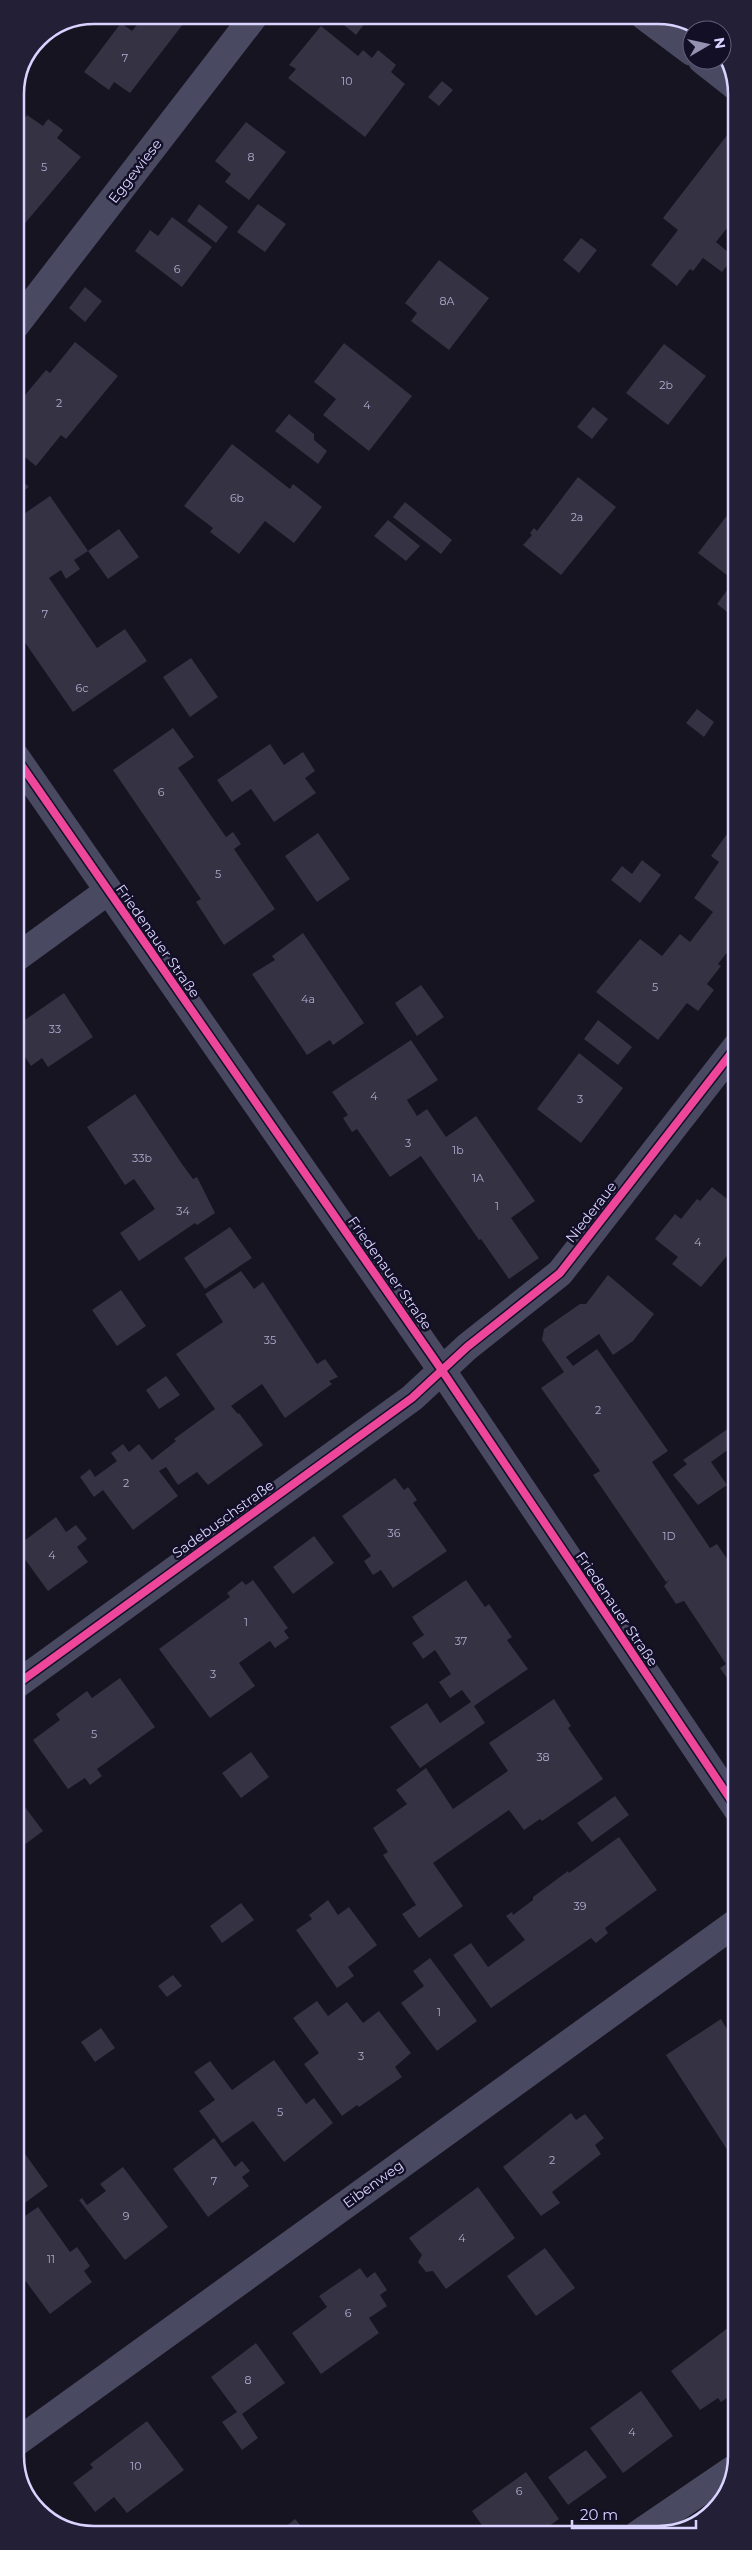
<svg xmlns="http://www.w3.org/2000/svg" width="752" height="2550" viewBox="0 0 752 2550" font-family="Montserrat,sans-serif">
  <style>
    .building { fill: #343243 }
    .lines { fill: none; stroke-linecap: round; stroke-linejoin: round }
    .street { stroke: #4a4962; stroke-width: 28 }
    .cycleway-casing { stroke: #130f26; stroke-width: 11 }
    .cycleway { stroke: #ed469a; stroke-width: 8 }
    .labels { text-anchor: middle; stroke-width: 5; stroke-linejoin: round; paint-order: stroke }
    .number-label { font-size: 11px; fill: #b0acd0 }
    .street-label { font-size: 14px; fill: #d9d4ff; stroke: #130f26 }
    .rim { fill: none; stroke: #d9d4ff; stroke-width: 2.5 }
  </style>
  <rect width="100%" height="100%" fill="#161421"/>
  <path class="building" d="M145,15H190L130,93L114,82L109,90L84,72L121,23L132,31Z
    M332,15H371L356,35Z
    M321,26L358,56L363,50L372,58L378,50L396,65L391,72L405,84L365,137L288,78L296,69L289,65Z
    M442,81L453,90L439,106L428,97Z
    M27,115L43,126L48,119L63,130L57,138L81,157L21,228L24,231L15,243V184L19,179L15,176V130Z
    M246,122L286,152L249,200L225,182L231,174L215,161Z
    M731,130L735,134L736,217L716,242L734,257L722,272L703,258L693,271L690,269L677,286L651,265L678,230L663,218Z
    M199,204L228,227L216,243L187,221Z
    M258,204L286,224L265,252L237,232Z
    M172,217L212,247L182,287L135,251L150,230L158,236Z
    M581,238L597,250L579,273L563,260Z
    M439,260L489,298L449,350L411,321L417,313L405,303Z
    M85,287L102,301L85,322L69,308Z
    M75,342L118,376L66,439L61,435L36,466L15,449V414L23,404L20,401L46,370L50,373Z
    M344,343L412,396L369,451L323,415L336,399L314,382Z
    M664,344L706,376L668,425L626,393Z
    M593,407L608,419L592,439L577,427Z
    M289,414L314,434V440L327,451L318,464L275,431Z
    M232,444L290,489L293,484L322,507L294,543L265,521L239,554L210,532L213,528L184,506Z
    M15,474L29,487L15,497Z
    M578,477L616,507L561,575L523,545L532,535L530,533L534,528L537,531Z
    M50,496L88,551L119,529L139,557L108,579L88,551L74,560L80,569L66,579L61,570L49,578L97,648L125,629L147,661L73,712L15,628V520Z
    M405,502L452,540L441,554L393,517Z
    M736,504V582L698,553Z
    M388,520L420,546L406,561L374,536Z
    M728,589L736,596V619L717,604Z
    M191,658L218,697L190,717L163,677Z
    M697,709L714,722L704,737L686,723Z
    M173,728L194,757L178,768L226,837L233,832L241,844L234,849L275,909L224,945L196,902L201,899L113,770Z
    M270,744L284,765L303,752L315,771L305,778L316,793L274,822L251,789L232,802L217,780Z
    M730,830L736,835V941L718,964L721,966L707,984L714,990L698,1011L687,1003L658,1040L596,992L640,939L662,956L680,934L690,942L713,912L694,898L719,862L711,856Z
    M318,833L350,879L317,902L285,856Z
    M642,860L661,875L640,903L611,880L622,866L632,874Z
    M303,933L364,1023L333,1045L330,1040L307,1055L252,974L275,960L272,956Z
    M421,985L444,1017L417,1036L395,1003Z
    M64,993L93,1037L48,1067L42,1058L31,1066L16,1043L25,1034L19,1024Z
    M598,1020L632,1047L618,1065L584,1039Z
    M411,1040L438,1080L407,1100L417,1116L427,1109L446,1137L476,1116L535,1201L511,1218L539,1258L509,1279L481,1239L479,1240L421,1156L390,1177L357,1129L352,1132L343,1118L348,1115L332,1092Z
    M579,1053L623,1088L581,1143L537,1109Z
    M135,1094L182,1164L193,1179L197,1177L215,1213L197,1225L195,1223L139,1261L120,1233L155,1209L134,1179L125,1185L87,1127Z
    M712,1187L736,1206V1213L728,1223L736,1229V1245L701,1287L672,1264L678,1257L655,1239L675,1214L681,1219L697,1199L700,1201Z
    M230,1227L252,1258L205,1289L184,1258Z
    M241,1271L254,1289L263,1282L317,1364L325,1359L338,1377L329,1381L332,1384L285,1418L262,1384L231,1406L238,1414L239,1413L263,1445L208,1485L197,1472L178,1485L166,1467L159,1471L178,1496L133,1530L103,1490L94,1497L80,1477L90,1469L95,1477L117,1461L111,1453L123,1444L129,1452L139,1444L152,1460L176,1441L174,1439L215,1409L176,1354L223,1322L205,1294Z
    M608,1275L654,1314L633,1341L613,1355L599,1334L566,1357L573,1366L597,1349L668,1451L652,1462L710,1548L717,1544L736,1572V1687L734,1688L720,1668L726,1664L684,1601L676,1604L664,1586L669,1580L666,1582L593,1475L600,1471L541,1388L564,1372L542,1340L544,1329L580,1304H586Z
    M121,1290L146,1326L117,1346L92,1310Z
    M166,1376L180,1395L159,1409L146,1390Z
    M729,1428L736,1440V1444L711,1462L727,1485L698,1505L673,1475L687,1464L683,1460Z
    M395,1478L404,1490L408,1487L417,1500L413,1503L447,1551L393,1588L381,1570L373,1575L364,1561L371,1556L342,1516Z
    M56,1517L66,1532L76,1525L87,1539L77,1547L88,1562L48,1591L16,1547Z
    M314,1536L334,1563L293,1594L273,1567Z
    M253,1580L288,1628L284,1631L289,1638L275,1648L270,1641L239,1663L255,1686L210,1718L159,1649L230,1597L227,1593L242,1581L246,1585Z
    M466,1580L485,1607L489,1604L512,1637L507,1640L528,1669L474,1706L485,1723L420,1768L390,1727L427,1703L440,1723L471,1702L462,1690L450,1698L439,1682L451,1674L435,1650L423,1659L412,1643L424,1635L412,1617Z
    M120,1678L155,1727L97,1769L102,1776L90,1785L85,1778L68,1789L33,1740L60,1720L56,1714L87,1691L92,1698Z
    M554,1699L571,1726L568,1728L603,1779L542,1821L540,1819L524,1830L509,1810L433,1863L463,1906L419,1938L402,1914L416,1905L383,1855L388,1852L373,1828L407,1804L396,1790L426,1768L453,1809L508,1771L489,1743Z
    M251,1752L269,1777L241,1798L222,1773Z
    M16,1795L43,1831L16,1851Z
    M615,1796L629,1815L592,1842L577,1823Z
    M619,1837L657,1890L605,1928L608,1933L596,1943L591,1938L491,2008L453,1955L471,1943L488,1967L525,1940L506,1916L512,1912L513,1915L533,1900V1897L568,1871L569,1873Z
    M328,1900L338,1915L349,1907L377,1945L348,1967L354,1976L337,1988L296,1930L312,1919L309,1915Z
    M241,1903L254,1920L222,1943L210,1926Z
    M430,1958L477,2021L437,2051L401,2003L424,1986L413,1971Z
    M173,1975L182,1986L167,1997L158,1986Z
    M317,2001L328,2016L347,2002L363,2023L379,2011L411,2053L395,2067L402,2077L359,2107L357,2105L342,2116L304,2064L319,2053L293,2018Z
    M721,2019L734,2041L737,2039V2165L666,2055Z
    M101,2028L115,2048L95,2062L81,2042Z
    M274,2060L306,2104L314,2098L333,2123L284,2162L253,2121L222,2143L199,2111L215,2100L194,2072L210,2061L232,2090Z
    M571,2113L576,2120L585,2114L604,2138L595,2145L601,2154L552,2192L560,2203L541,2216L503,2167Z
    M214,2138L235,2167L242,2161L250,2171L242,2177L249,2186L208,2217L173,2169Z
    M23,2151L48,2186L18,2208L16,2206V2156Z
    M123,2167L168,2227L125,2260L79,2200L82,2198L87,2205L106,2191L100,2184Z
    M478,2187L515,2238L446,2289L433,2271L426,2272L418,2262L422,2255L409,2238Z
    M38,2207L70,2252L77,2247L90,2266L84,2271L92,2282L50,2314L16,2268V2222Z
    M545,2248L575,2288L536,2316L507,2276Z
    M360,2268L367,2278L375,2272L387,2290L380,2295L387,2306L369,2318L379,2333L321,2374L292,2333L327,2307L319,2296Z
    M737,2321V2391L721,2402L718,2398L700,2410L671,2371Z
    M256,2343L285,2383L242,2414L258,2438L242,2450L222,2422L237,2412L211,2377Z
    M641,2391L673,2436L623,2473L590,2428Z
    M147,2421L184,2470L127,2513L114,2497L95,2512L73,2483L93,2468L90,2464Z
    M586,2450L607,2477L568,2505L548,2477Z
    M526,2472L559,2519L538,2534H488L472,2511Z
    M48,2506L59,2522L42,2515L40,2512Z
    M295,2519L308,2534H277Z"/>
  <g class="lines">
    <path class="street" d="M644,16L692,52
      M702,60L735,86
      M15,326L255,15
      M15,756L441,1369L737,1809
      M16,958L108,891
      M16,1685L412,1398L467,1347L560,1273L736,1047
      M17,2442L737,1922
      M638,2534L732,2470"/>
    <g class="cycleway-casing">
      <path id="cycleway" d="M15,756L441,1369L737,1809
        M16,1685L412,1398L467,1347L560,1273L736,1047"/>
    </g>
    <use href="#cycleway" class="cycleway"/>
  </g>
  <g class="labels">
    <g class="number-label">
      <text x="125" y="62">7</text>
      <text x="347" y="85">10</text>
      <text x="251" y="161">8</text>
      <text x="44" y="171">5</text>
      <text x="177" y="273">6</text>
      <text x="447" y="305">8A</text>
      <text x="666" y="389">2b</text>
      <text x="59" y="407">2</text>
      <text x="367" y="409">4</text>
      <text x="237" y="502">6b</text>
      <text x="577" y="521">2a</text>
      <text x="45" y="618">7</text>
      <text x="82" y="692">6c</text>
      <text x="161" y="796">6</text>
      <text x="218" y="878">5</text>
      <text x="655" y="991">5</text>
      <text x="308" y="1003">4a</text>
      <text x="55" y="1033">33</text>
      <text x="374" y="1100">4</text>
      <text x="580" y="1103">3</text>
      <text x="408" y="1147">3</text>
      <text x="458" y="1154">1b</text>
      <text x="142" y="1162">33b</text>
      <text x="478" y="1182">1A</text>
      <text x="497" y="1210">1</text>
      <text x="183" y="1215">34</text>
      <text x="698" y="1246">4</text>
      <text x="270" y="1344">35</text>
      <text x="598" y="1414">2</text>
      <text x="126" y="1487">2</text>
      <text x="394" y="1537">36</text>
      <text x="669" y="1540">1D</text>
      <text x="52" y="1559">4</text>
      <text x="246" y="1626">1</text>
      <text x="461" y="1645">37</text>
      <text x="213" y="1678">3</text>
      <text x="94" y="1738">5</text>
      <text x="543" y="1761">38</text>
      <text x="580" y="1910">39</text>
      <text x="439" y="2016">1</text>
      <text x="361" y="2060">3</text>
      <text x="280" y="2116">5</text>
      <text x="552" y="2164">2</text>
      <text x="214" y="2185">7</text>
      <text x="126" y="2220">9</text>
      <text x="462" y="2242">4</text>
      <text x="51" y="2263">11</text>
      <text x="348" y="2317">6</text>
      <text x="248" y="2384">8</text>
      <text x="632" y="2436">4</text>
      <text x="136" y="2470">10</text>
      <text x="519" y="2495">6</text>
    </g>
    <g class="street-label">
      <text transform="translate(135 171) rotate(-52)" y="5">Eggewiese</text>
      <text transform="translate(158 941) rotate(55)" y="5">Friedenauer Straße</text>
      <text transform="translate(591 1212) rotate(-52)" y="5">Niederaue</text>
      <text transform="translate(390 1273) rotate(55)" y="5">Friedenauer Straße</text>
      <text transform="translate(223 1519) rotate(-36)" y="5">Sadebuschstraße</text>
      <text transform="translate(617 1609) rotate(56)" y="5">Friedenauer Straße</text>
      <text transform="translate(373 2184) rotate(-36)" y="5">Eibenweg</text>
    </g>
  </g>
  <path d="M0 0H752V2550H0ZM94 24H658A70 70 0 0 1 728 94V2456A70 70 0 0 1 658 2526H94A70 70 0 0 1 24 2456V94A70 70 0 0 1 94 24Z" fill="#231f37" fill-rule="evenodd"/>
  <path class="rim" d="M94 24H658A70 70 0 0 1 728 94V2456A70 70 0 0 1 658 2526H94A70 70 0 0 1 24 2456V94A70 70 0 0 1 94 24Z"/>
  <g transform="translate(707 45) rotate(81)"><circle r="24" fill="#130f26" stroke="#625e7d"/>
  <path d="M0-4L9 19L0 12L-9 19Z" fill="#9591b1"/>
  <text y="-8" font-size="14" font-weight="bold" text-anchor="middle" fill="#d9d4ff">N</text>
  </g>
  <path d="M572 2520v8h124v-8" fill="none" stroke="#d9d4ff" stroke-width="2.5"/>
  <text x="580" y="2520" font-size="15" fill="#d9d4ff" stroke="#130f26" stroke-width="4" paint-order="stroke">20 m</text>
</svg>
